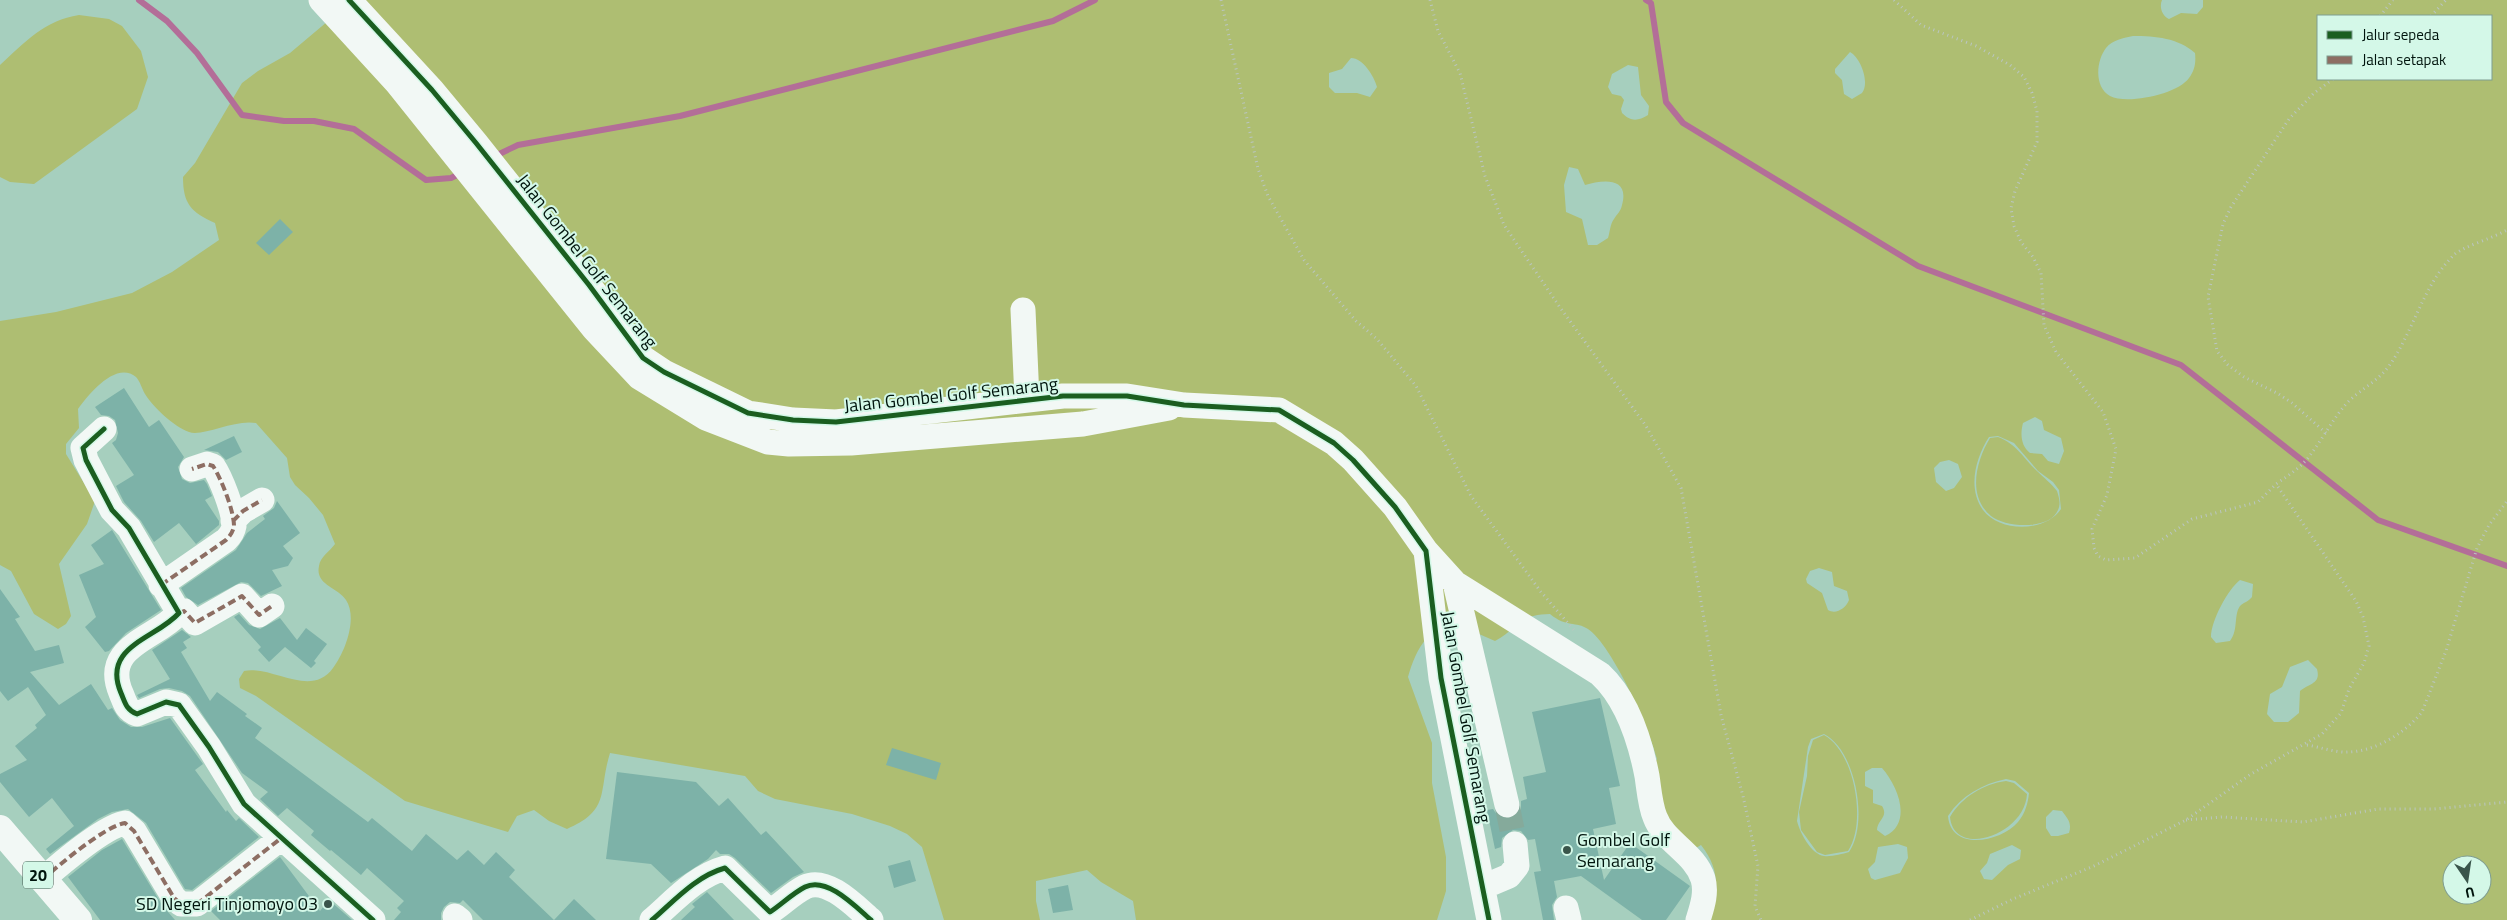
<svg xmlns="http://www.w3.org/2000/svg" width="2507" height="920" viewBox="0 0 2507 920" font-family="'Titillium Web',sans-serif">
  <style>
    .green { fill: #aebe72; fill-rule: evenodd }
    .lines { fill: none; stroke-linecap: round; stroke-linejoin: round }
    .stream { stroke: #b36e98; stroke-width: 6 }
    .building { fill: #7db2a8 }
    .minor-tunnel { stroke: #85aa9b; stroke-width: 25; stroke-dasharray: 25 12; stroke-linecap: butt }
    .path { stroke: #bac6c1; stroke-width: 3; stroke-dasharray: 1 4; stroke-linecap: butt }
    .minor { stroke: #f2f8f5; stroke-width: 25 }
    .highway { stroke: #f2f8f5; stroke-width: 28 }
    .quiet { stroke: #8d6e63; stroke-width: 4; stroke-dasharray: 8 4; stroke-linecap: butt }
    .cycleway-casing { stroke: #d4f8e8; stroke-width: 8 }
    .cycleway { stroke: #1b5e20; stroke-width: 5 }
    .poi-dot { fill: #3a554b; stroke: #d4f8e8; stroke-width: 2 }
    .labels { text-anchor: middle; stroke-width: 4; stroke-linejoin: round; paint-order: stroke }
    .shield { fill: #d4f8e8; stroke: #40584f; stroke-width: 1 }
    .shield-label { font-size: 16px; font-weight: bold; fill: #00140d }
    .street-label { font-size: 18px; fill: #00140d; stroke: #d4f8e8 }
    .poi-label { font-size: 18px; fill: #00140d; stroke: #d4f8e8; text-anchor: start }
  </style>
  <rect width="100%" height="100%" fill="#a6cfbe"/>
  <path class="green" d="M353,0H2162C2159,7 2162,16 2169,19L2181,13L2197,14L2203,7V0H2507V920H1711C1716,889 1722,872 1701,845L1684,855L1674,856L1651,766L1657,759C1650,730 1612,645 1588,629C1576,621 1567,628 1550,614C1517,615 1520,627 1495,641L1479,634L1463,639L1445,636L1427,638C1417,649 1412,663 1408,677L1432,743V783L1446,857V891L1437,920H1136L1133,901L1101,882L1087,870L1036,881V901L1040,920H944L922,847L907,834L890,826L852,814L775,799L758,791L745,776L610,753C598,792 611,810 567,829L549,821L534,810L517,816L508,832L405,801L256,696L240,688L239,679L244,671C272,665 311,699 333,668C345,652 358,618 346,600C337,587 315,585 319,566C320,557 330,551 335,544L323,515L309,498L295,485L290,477L287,458L256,423C234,419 203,437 189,432C173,426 154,408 145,394C142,389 140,381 136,377C116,360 88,395 78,409L79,428L66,444V454L95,501L87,524L59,564L71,616L66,624L58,629L34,614L11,571L0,565V321L56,312L132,293L172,272L219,240L215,223C191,212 183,204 183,177L195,163L242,83L258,71L290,53ZM2318,16H2491V79H2318ZM2133,36C2156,36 2178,38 2195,53C2196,62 2195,70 2189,78C2178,94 2127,105 2110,96C2094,87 2096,61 2106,48C2112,40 2124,38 2133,36ZM1850,52C1861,58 1870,83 1862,93L1852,99L1844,94L1842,80L1835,73V69ZM1351,58C1363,58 1374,76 1377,87L1370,97L1357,93H1335L1329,87V73L1342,69ZM1628,65L1638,67L1641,95L1649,106L1648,115C1638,121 1631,122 1622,113L1621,109L1624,100L1621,96L1612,94L1608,87L1612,74ZM1569,167L1578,169L1585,185C1602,180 1630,176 1622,205C1621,211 1617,214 1614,219C1610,224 1610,232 1608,238L1597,245H1588L1582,219L1566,212L1564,185ZM2035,417L2042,421L2044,430L2061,438L2064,451L2059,464L2048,461L2042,454L2030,453C2021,446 2020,434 2023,423ZM1998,436L2014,443L2038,471L2053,482L2059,490L2061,509C2046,532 2000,533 1983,510C1967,488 1976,457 1989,437ZM1949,460L1958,464L1962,477L1954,488L1946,491L1936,482L1934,468L1940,462ZM1819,568L1832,572L1834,586L1847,591L1849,600C1846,608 1836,615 1828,610L1822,593L1807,583L1806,579L1810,571ZM2240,580L2253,584L2252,597C2249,601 2245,602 2241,605C2233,613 2239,630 2230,641L2216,643L2211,637C2211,621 2228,589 2240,580ZM2308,660L2317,669C2321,684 2310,683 2300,691L2299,713L2288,722H2274L2267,714L2270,694L2282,687L2290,667ZM1824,734C1856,750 1869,824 1849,852C1842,854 1831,857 1824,856C1811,854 1800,833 1797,821L1808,747L1811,739ZM1872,768H1882C1898,786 1913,823 1885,836L1877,830C1877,820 1889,817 1882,806L1873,803V790L1865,786V772ZM2006,779L2015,781L2029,793C2028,803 2025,814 2018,822C2001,842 1951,852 1948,816C1961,796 1982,784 2006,779ZM2053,810L2062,811C2068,819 2072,823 2069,833L2058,836H2051L2046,828V817ZM1898,844L1907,847L1908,858L1900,873L1875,880L1871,878L1868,869L1875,862L1878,847ZM2012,845L2021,850L2020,859L2008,865L1992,880L1984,879L1980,871L1987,863L1990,854ZM2452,865H2482V895H2452Z
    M79,15L109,19L122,26L141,51L148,77L137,109L34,184L10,182L0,177V65C25,42 45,20 79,15Z
    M1998,437C2017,444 2023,458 2037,471C2044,478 2051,483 2057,491C2059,497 2061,504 2058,510C2050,530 2006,528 1991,516C1967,496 1976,461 1990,438Z
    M1824,735C1855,752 1867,823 1848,851L1825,855L1817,852L1801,830L1799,812L1807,776L1808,756L1813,740Z
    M2006,781L2014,783L2027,794C2025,835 1954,859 1950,817C1962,797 1983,784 2006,781Z"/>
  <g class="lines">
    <path class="stream" d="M139,0L167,21L197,53L242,115L284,121H314L354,129L426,180L451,178L461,173
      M1646,0L1651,3L1666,102L1683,123L1918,266L2181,365L2378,520L2507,566
      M495,156L518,145L680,116L1053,21L1095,0"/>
  </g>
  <path class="building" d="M280,219L293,232L269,255L256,243Z
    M124,388L149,427L159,420L184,457L178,467L182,479L190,483L204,480L207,484L212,496L205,500L219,521V525L196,544L179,523L154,542L141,521L124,502L116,486L134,475L112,443L116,440L118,433L115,420L109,416L101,415L95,407Z
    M234,436L242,452L226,460L218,452L204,450Z
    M277,501L300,533L283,546L293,558L288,566L272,570L282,586L261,596L248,583L241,582L198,605L186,597L181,588L236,550L247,533L265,519L263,516L274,508Z
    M112,530L161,610L126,633L109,651L105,652L85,627L96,617L79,575L104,564L91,545Z
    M0,589L20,617L15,619L35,651L59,645L64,663L30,672L59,705L91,684L108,710L112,708L120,720L131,727H142L170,718L203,764L195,770L226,812L227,810L236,821L239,818L259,837L192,890L185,889L146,823L128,809L112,812L98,819L50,854L46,849L74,826L52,798L29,817L0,782V774L27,760L15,746L37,728L35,725L46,715L28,687L8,701L0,691Z
    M239,614L249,625L260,629L280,618L297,640L306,628L327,644L314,661L316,663L311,668L285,647L269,662L258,650L261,647L234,617Z
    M182,630L191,637L183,642L187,648L181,652L210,701L217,692L247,714L245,716L262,728L255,738L368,822L372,818L412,851L426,834L457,860L468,850L484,865L496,852L515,870L509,877L554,920L574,899L596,920H483L463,900L460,903L450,902L444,907L441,913V920H394L401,912L397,908L404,901L367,868L361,875L331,850L330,851L311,835L314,831L287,808L278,816L260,799L268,792L242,773L190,696L182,691L169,688L160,689L139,698L137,695L170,679L152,650Z
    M1600,698L1620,786L1609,788L1616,824L1593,829L1604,880L1630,843L1690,886L1666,920H1642L1581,876L1554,881L1557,897L1552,905L1554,920H1543L1534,872L1541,871L1535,839L1528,840L1521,831L1513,830L1502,838L1501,847L1495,849L1487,810L1493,809L1497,815L1503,819L1516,816L1521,809V801L1527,799L1523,777L1546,772L1532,712Z
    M892,748L941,763L936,780L886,765Z
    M617,772L696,782L719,806L728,798L761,835L766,831L804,872L793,877L771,893L735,858L729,854H720L716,850L708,859L671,883L651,864L606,859Z
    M122,839L162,905L175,920H100L68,877L102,850Z
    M280,857L320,911L329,900L352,920H220L211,911Z
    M910,860L916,881L894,888L888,866Z
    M1068,885L1073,910L1053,913L1048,889Z
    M707,892L734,920H681L695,907L692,904Z"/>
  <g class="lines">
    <path class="minor-tunnel" d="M1507,805L1515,844"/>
    <path class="path" d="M1221,0L1258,169L1268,196L1304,260L1356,321L1377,339L1416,386L1471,496L1541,592L1574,630
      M1430,0L1438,31L1460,73L1485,176L1504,225L1559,306L1646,426L1681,488L1721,715L1743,796L1758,866L1755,906L1761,920
      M1894,0L1921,25L1976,46L2010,65L2024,77L2032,93L2037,111V142L2015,191L2011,208L2014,226L2021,242L2033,257L2041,273L2044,325L2056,352L2103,412L2116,449L2107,495L2092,529L2094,548L2098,556L2106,560L2135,558L2192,519L2258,502L2276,484
      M2380,16L2393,0
      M2431,16L2446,0
      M2326,433L2292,403L2277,393L2244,377L2228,365L2217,351L2208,297L2223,224L2231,207L2289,119L2314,93L2333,79
      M2307,745C2320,747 2336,753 2349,752C2377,751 2406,732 2422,712L2446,651L2477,548L2489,525L2507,501
      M2186,820L2222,817L2303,822L2378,809H2434L2507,802
      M1970,920L2013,899L2094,866L2186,820L2251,774L2322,734L2341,713L2349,689L2364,663L2369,646L2363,617L2356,601L2276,484C2289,475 2302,467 2311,454C2323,438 2333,419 2346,404C2359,390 2377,382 2389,366C2414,331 2423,284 2455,254C2465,246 2493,238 2507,230"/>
    <path class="minor" d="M321,0L396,82L594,329L639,377L706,418L768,442L789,444L851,443L1083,424L1169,408
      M349,0L432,90L476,143L589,285L643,358L664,372L748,413L793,420L836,422L1063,396H1127L1184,405L1279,410L1334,443L1353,460L1395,507L1426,551L1441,678L1489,920
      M1023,310L1027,399
      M104,429L83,448L86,460L112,510L129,528L179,613C156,639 101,646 121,693C125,702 126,710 137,714L166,702L179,705L209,747L244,804L373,920
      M233,521L243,511L262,500
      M1426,551L1455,583L1600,674C1627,699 1640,740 1647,776C1649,789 1650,805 1655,817C1664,842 1695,853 1703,879C1707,893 1702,907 1698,920
      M1455,583L1507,805
      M161,585L226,540C230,536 233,532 234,526C234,511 221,478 213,466L207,464L192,469
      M179,613L184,611L195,623L242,596L259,615L272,606
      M42,880C59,865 105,826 125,823L134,831L174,898L181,904H197L280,839
      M1483,887L1509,876L1517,866L1515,844
      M1566,908L1569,920
      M455,916L460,920
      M652,920C674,901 696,876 725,868L770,912C782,904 793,893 805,887C827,876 856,907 871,920"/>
    <path class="highway" d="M0,829L78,920"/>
    <path class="quiet" d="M233,521L243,511L262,500
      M161,585L226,540C230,536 233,532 234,526C234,511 221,478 213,466L207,464L192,469
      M179,613L184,611L195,623L242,596L259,615L272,606
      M42,880C59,865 105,826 125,823L134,831L174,898L181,904H197L280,839"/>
    <g class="cycleway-casing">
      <path id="cycleway" d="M349,0L432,90L476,143L589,285L643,358L664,372L748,413L793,420L836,422L1063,396H1127L1184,405L1279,410L1334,443L1353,460L1395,507L1426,551L1441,678L1489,920
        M104,429L83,448L86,460L112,510L129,528L179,613C156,639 101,646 121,693C125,702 126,710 137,714L166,702L179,705L209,747L244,804L373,920
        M652,920C674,901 696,876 725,868L770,912C782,904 793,893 805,887C827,876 856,907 871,920"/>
    </g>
    <use href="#cycleway" class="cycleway"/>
  </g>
  <g class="poi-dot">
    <circle cx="1567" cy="850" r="5"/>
    <circle cx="328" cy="904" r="5"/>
  </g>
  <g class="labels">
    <rect class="shield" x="23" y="861.5" width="30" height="27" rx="4"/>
    <g class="shield-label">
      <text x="38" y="881">20</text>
    </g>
    <g class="street-label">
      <text transform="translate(587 261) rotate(52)" y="6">Jalan Gombel Golf Semarang</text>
      <text transform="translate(951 395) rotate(-6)" y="6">Jalan Gombel Golf Semarang</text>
      <text transform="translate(1466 717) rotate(80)" y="6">Jalan Gombel Golf Semarang</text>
    </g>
    <g class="poi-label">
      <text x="1577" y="846">Gombel Golf<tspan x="1577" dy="21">Semarang</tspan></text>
      <text x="318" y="910" text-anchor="end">SD Negeri Tinjomoyo 03</text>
    </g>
  </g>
  <rect x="2317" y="15" width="175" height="65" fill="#d4f8e8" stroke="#7f9d90"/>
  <rect x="2327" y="31" width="25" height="8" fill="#1b5e20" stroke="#7f9d90"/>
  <text x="2362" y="40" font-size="15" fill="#00140d">Jalur sepeda</text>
  <rect x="2327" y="56" width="25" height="8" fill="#8d6e63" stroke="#7f9d90"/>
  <text x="2362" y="65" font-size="15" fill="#00140d">Jalan setapak</text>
  <g transform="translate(2467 880) rotate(167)"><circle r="24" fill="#d4f8e8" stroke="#7f9d90"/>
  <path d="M0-4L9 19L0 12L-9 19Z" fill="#3a554b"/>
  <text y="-8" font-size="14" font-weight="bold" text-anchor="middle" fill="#00140d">U</text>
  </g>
</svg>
